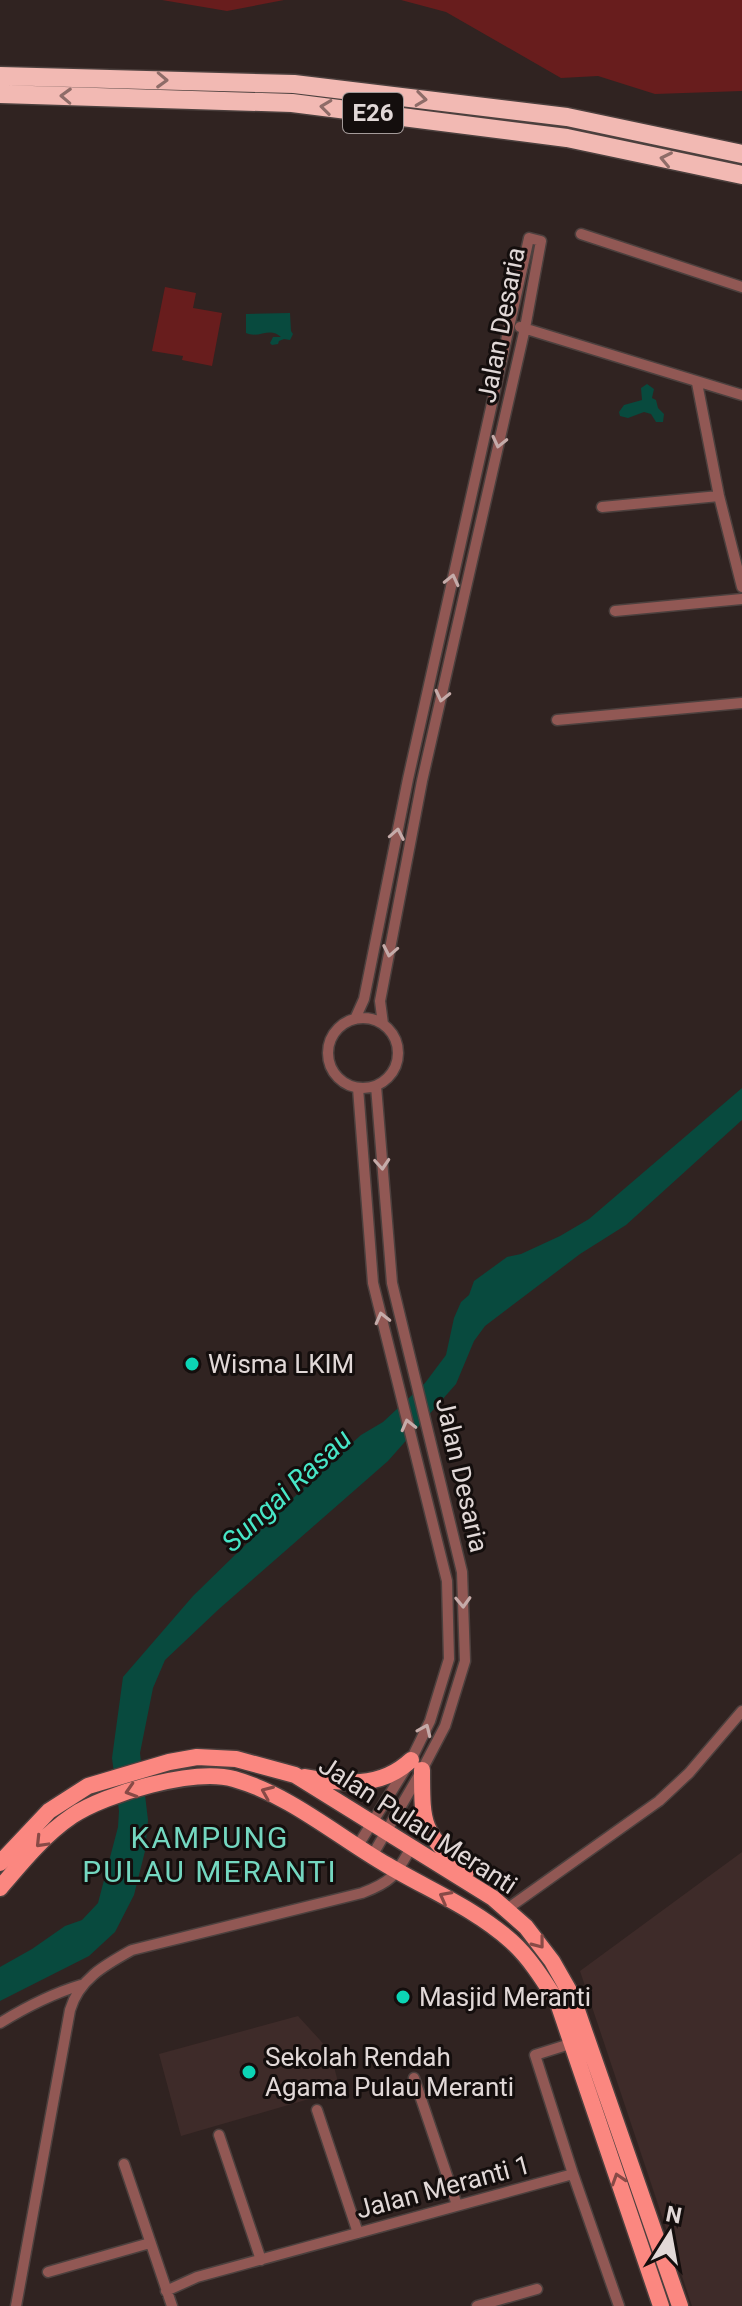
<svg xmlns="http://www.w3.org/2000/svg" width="742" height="2306" viewBox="0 0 742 2306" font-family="Roboto,sans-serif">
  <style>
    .built { fill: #3e2b29 }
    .green { fill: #681d1d }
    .water { fill: #084a3e }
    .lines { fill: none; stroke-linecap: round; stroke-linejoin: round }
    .street-casing { stroke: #4c403e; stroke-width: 13 }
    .primary-casing { stroke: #4c403e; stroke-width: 19 }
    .highway-casing { stroke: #4c403e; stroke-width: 21 }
    .street { stroke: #915854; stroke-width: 10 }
    .primary { stroke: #fb8780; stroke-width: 16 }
    .highway { stroke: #f2b9b3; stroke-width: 18 }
    .oneway { stroke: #8e6c68 }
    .oneway2 { stroke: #c5aba9 }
    .oneway3 { stroke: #884a46 }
    .poi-dot { fill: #0cd5b5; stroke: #140e0d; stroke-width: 3 }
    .labels { text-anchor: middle; stroke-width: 6; stroke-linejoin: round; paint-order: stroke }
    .shield { fill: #140e0d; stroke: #a49b9a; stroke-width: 2 }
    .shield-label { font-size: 24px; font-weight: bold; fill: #e1d8d7 }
    .street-label { font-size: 26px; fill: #e1d8d7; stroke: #140e0d }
    .poi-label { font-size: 26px; fill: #e1d8d7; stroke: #140e0d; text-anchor: start }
    .water-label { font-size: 28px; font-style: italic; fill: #47e6c7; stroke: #140e0d }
    .quarter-label { font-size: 30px; letter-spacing: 2px; fill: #74d7c0; stroke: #140e0d }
  </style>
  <rect width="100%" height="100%" fill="#302321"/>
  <path class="built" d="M742,1852V2306H692L580,1971Z
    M298,2016L330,2051L340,2090L181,2136L159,2054Z"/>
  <path class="green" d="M162,0H284L227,11Z
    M401,0H742V91L655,94L598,76L561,78L446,12Z
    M165,287L196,293L193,308L222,313L212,366L182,360L183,356L152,351Z"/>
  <path class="water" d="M290,313L291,331L293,334L290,340L284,339L279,341L278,344L272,345L270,343L273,337H281C270,326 259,339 246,333V314Z
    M647,384L654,389L652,398L656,400L658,408L664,414L663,422H656L651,414L644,412L628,418L620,416L619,412L624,405L642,400L641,388Z
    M742,1088V1120L626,1225L580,1254L485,1326L474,1341L456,1384L388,1461L219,1609L165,1660L153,1688L140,1753L148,1820L145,1851L134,1895L115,1932L89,1956L0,2001V1967L32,1949L65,1926L82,1920L98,1903L118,1827L119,1811L112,1758L123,1677L193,1596L321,1471L361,1435L383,1422L425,1383L446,1355L454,1318L461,1302L469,1295L474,1281L507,1257L521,1254L560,1236L589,1219Z"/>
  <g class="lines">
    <g class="street-casing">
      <path id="street" d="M581,234L742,287
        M520,327L742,395
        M697,383L719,496L742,587
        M602,507L719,496
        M615,611L742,599
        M557,720L742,703
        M328 1053a35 35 0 1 1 70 0a35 35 0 1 1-70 0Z
        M355,1019L364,999L408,779L529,238L541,241L525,328L422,781L380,1001L383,1024
        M357,1847L411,1760L430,1721L449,1659L447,1581L373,1283L358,1088
        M372,1856L422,1770L445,1726L465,1661L462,1572L392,1283L376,1086
        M507,1909L659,1801L689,1773L742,1711
        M0,2023C26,2007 51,1994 81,1985
        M414,2078L457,2205
        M317,2110L358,2233
        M219,2135L261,2260
        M124,2164L172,2306
        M573,2174L619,2306
        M48,2272L150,2243
        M166,2291L197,2277L573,2174L535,2055L573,2043
        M16,2306L70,2010C79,1979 105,1965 132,1950L362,1893C394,1881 396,1874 412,1846
        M477,2306L537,2289"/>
    </g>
    <g class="primary-casing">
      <path id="primary" d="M422,1770C422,1831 423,1830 466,1872
        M305,1777C343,1784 380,1789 411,1760
        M0,1863L49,1811L88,1786L169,1762L197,1757L236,1759L295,1775L493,1898L526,1927L552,1961L572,1996L680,2306
        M0,1888C22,1862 44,1835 72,1816C106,1793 195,1768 234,1779C290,1795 337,1836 387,1865C429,1890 474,1908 511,1941C530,1958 544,1981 558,2003L661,2306"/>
    </g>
    <g class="highway-casing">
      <path id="highway" d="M0,76L294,84L567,117L742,154
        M0,94L292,103L567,138L742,175"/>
    </g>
    <use href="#street" class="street"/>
    <use href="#primary" class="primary"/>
    <use href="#highway" class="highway"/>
  </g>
  <defs><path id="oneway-chevron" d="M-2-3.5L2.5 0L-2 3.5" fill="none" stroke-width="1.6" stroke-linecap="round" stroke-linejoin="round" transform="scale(2)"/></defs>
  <g class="oneway">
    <use href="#oneway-chevron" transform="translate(162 80) rotate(2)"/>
    <use href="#oneway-chevron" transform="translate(66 96) rotate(-178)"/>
    <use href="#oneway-chevron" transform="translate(421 99) rotate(7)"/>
    <use href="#oneway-chevron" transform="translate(326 107) rotate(-173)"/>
    <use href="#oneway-chevron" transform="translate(666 159) rotate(-168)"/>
  </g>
  <g class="oneway2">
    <use href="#oneway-chevron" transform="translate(499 442) rotate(103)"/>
    <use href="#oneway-chevron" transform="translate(452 580) rotate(-77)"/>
    <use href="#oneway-chevron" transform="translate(442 696) rotate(103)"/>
    <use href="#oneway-chevron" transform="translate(397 834) rotate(-79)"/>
    <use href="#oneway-chevron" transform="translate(390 951) rotate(101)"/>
    <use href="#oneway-chevron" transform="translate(382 1164) rotate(86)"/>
    <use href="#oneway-chevron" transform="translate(382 1318) rotate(-104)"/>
    <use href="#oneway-chevron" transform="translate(408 1425) rotate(-104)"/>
    <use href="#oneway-chevron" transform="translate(463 1602) rotate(88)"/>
    <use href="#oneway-chevron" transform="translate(425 1730) rotate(-66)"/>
  </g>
  <g class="oneway3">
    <use href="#oneway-chevron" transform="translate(131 1791) rotate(163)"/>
    <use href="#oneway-chevron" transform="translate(267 1792) rotate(-157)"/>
    <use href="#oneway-chevron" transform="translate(41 1842) rotate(134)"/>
    <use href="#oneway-chevron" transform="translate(445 1897) rotate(-152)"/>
    <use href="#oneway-chevron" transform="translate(539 1943) rotate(52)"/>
    <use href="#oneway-chevron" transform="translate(618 2179) rotate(-108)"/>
  </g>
  <g class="poi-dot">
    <circle cx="192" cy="1364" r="8"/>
    <circle cx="403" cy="1997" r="8"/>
    <circle cx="249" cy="2072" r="8"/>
  </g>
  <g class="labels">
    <rect class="shield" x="343" y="93" width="60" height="40" rx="6"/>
    <g class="shield-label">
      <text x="373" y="121">E26</text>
    </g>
    <g class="street-label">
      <text transform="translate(501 325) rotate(-79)" y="9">Jalan Desaria</text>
      <text transform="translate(462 1475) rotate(77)" y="9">Jalan Desaria</text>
      <text transform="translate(418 1825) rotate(33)" y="9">Jalan Pulau Meranti</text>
      <text transform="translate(443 2187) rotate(-15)" y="9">Jalan Meranti 1</text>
    </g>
    <g class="poi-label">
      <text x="208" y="1373">Wisma LKIM</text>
      <text x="419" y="2006">Masjid Meranti</text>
      <text x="265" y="2066">Sekolah Rendah<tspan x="265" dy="30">Agama Pulau Meranti</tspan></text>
    </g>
    <g class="water-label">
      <text transform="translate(286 1490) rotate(-43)" y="10">Sungai Rasau</text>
    </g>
    <g class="quarter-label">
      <text x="210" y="1848">KAMPUNG<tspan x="210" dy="34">PULAU MERANTI</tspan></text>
    </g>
  </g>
  <g transform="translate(670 2234) rotate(11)" stroke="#140e0d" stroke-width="6" paint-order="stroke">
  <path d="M0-6L14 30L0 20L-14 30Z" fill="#e1d8d7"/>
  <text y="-12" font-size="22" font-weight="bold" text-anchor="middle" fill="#e1d8d7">N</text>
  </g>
</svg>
